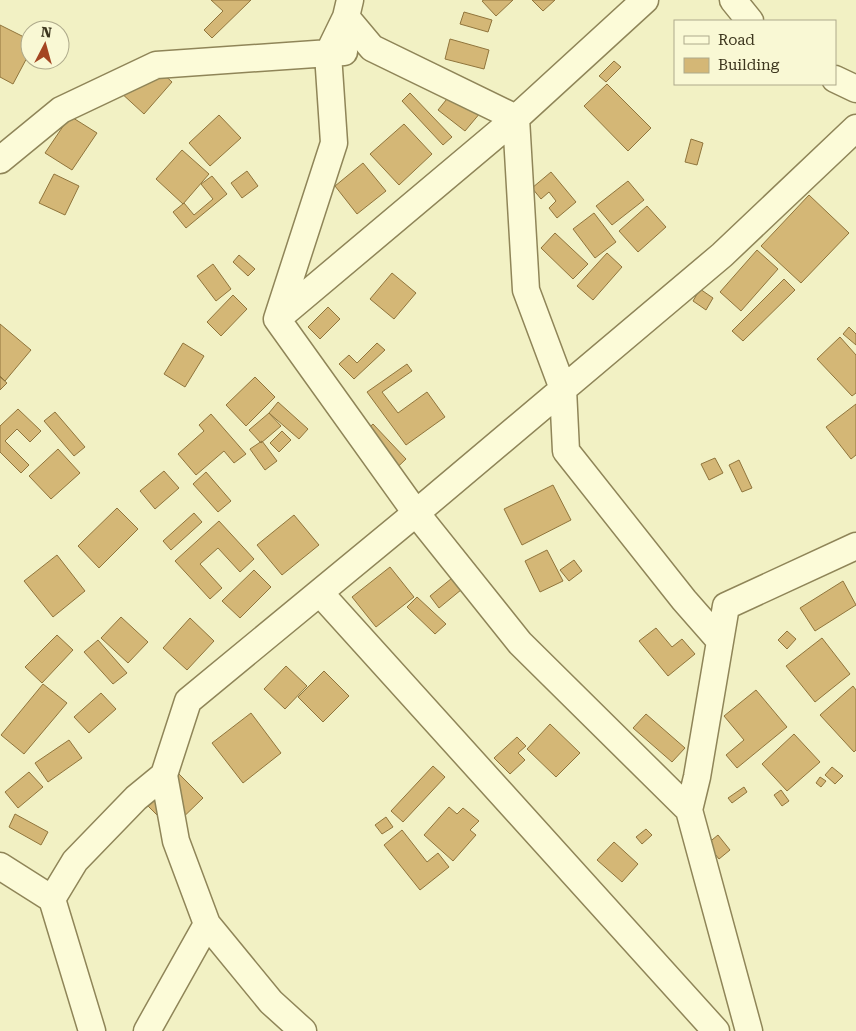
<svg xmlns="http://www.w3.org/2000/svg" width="856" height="1031" viewBox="0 0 856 1031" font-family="'Roboto Serif',serif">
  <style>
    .building { fill: #d4b776; stroke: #90753c }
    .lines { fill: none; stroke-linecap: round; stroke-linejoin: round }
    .minor-casing { stroke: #8f8558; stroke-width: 29 }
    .minor { stroke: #fcfbd8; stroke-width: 26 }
  </style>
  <rect width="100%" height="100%" fill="#f2f1c4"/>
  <path class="building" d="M211,0H251L212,38L204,30L223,11Z
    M484,0H513L496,16L482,1Z
    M532,0H555L543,11Z
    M464,12L492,20L488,32L460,24Z
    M0,25L30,40V52L13,84L0,77Z
    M450,39L489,50L484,69L445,59Z
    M147,59L172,82L144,114L119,91Z
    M614,61L621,67L606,82L599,76Z
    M459,84L486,106L465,131L438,110Z
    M607,84L651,128L628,151L584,106Z
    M410,93L452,137L443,145L402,101Z
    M219,115L241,138L210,166L189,143Z
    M70,116L97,133L72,170L45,153Z
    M404,124L432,154L399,185L370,154Z
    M691,139L703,143L697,165L685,162Z
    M182,150L209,174L183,204L156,179Z
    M363,163L386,191L357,214L335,186Z
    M247,171L258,186L242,198L231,183Z
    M551,172L576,202L557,218L549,208L556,201L549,192L541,199L532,188Z
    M54,174L79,186L65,215L39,203Z
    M212,176L227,194L186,228L173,212L184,203L194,215L213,199L201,184Z
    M628,181L644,200L612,225L596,206Z
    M809,195L849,233L801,283L761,246Z
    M647,206L666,227L638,252L619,231Z
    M594,213L616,242L595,258L573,229Z
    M555,233L588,264L573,279L541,248Z
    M757,250L778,269L741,311L720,292Z
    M607,253L622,267L593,300L577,286Z
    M239,255L255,269L248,276L233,262Z
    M213,264L231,289L216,301L197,276Z
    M392,273L416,293L394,319L370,299Z
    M784,279L795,290L743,341L732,331Z
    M700,289L713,298L706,310L693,301Z
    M233,295L247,309L221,336L207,322Z
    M328,307L340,319L320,339L308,327Z
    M0,324L31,350L5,381L0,376Z
    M849,327L856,334V345L843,334Z
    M840,337L856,355V393L852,396L817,359Z
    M183,343L204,356L185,387L164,374Z
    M377,343L385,350L354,379L339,364L349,355L357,363Z
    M407,364L412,371L382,392L398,413L427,392L445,417L406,445L367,392Z
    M0,377L7,383L0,390Z
    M255,377L275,397L246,426L226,405Z
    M278,402L308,429L299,439L269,413Z
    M856,404V455L851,459L826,427Z
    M18,409L41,431L30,442L17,429L5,441L29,465L21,473L0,452V426Z
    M55,412L85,447L74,456L44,421Z
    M269,413L281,426L261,443L249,430Z
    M211,414L246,454L234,463L224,451L196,475L178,454L204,431L199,425Z
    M373,424L406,459L384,480L351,444Z
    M282,431L291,440L279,452L270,443Z
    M262,441L277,461L265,470L250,449Z
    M58,449L80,473L51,499L29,476Z
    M715,458L723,473L709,480L701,464Z
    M739,460L752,488L742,492L729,465Z
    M164,471L179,488L155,509L140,491Z
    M206,472L231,501L218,512L193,484Z
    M553,485L571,520L522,545L504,509Z
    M117,508L138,529L99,568L78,546Z
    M194,513L202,522L171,550L163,541Z
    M294,515L319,545L282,575L257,545Z
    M219,521L254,559L240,572L218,548L200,564L222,588L210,599L175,561Z
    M547,550L563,581L540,592L525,561Z
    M57,555L85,591L53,617L24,581Z
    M574,560L582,571L569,581L560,570Z
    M390,567L414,597L376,627L352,597Z
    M254,570L271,587L240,618L222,601Z
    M457,574L467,585L439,608L430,596Z
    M843,581L856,605L815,631L800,608Z
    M417,597L446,624L435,634L407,607Z
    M121,617L148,642L128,663L101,638Z
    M190,618L214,641L187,670L163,648Z
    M656,628L672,647L682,639L695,654L668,676L639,641Z
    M787,631L796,639L787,649L778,640Z
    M57,635L73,650L42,683L25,667Z
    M822,638L850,674L815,702L786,666Z
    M98,640L127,673L113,684L84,652Z
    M286,666L307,686L285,709L264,689Z
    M324,671L349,696L323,722L298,697Z
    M43,684L67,703L24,754L1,735Z
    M853,686L856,690V750L854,752L820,715Z
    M756,690L787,727L737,768L726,755L744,740L724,716Z
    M101,693L116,709L89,733L74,717Z
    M251,713L281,753L243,783L212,743Z
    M646,714L685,748L672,762L633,728Z
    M550,724L580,753L556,777L527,749Z
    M794,734L820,762L787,791L762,764Z
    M517,737L526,746L518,753L525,760L510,774L494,758Z
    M69,740L82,758L48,782L35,763Z
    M433,766L445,777L403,822L391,811Z
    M832,767L843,776L835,784L825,775Z
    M175,770L203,798L171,829L144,802Z
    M29,772L43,787L18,808L5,792Z
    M820,777L826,781L821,787L816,783Z
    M744,787L747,792L732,803L728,798Z
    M781,790L789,801L782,806L774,795Z
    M449,807L457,814L463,808L479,821L470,830L476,835L453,861L424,835Z
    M15,814L48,832L41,845L9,827Z
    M386,817L393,827L382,834L375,825Z
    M646,829L652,835L642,844L636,837Z
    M402,830L427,862L438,853L449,867L420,890L384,845Z
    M718,835L730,850L719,859L707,844Z
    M614,842L638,864L622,882L597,860Z"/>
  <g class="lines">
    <g class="minor-casing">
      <path id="minor" d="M350,0L346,17L328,54L334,143L277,319L416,513L520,643L689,810L749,1031
        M733,0L750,21
        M346,17L372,48L516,118L526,290L563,389L566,451L684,600L720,641
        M835,79L856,89
        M0,160L61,110L156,65L344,52
        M277,319L516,118L645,0
        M320,593L716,1031
        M689,810L697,777L726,606L856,546
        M0,866L52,899L75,861L136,798L164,775
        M52,899L92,1031
        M147,1031L207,924
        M303,1031L271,1002L207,924L176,841L164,775L188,701L416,513L722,255L856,128"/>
    </g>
    <use href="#minor" class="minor"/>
  </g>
  <rect x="674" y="20" width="162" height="65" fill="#f9f8d4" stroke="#aeaa8b"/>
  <rect x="684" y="36" width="25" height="8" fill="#fcfbd8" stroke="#aeaa8b"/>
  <text x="718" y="45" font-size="15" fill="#3d361e">Road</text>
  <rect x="684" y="58" width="25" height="15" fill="#d4b776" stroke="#aeaa8b"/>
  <text x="718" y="70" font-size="15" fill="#3d361e">Building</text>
  <g transform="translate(45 45) rotate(6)"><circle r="24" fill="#f9f8d4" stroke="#aeaa8b"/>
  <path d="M0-4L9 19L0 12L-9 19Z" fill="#a44622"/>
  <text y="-8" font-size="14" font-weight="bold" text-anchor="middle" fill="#3d361e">N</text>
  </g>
</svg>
